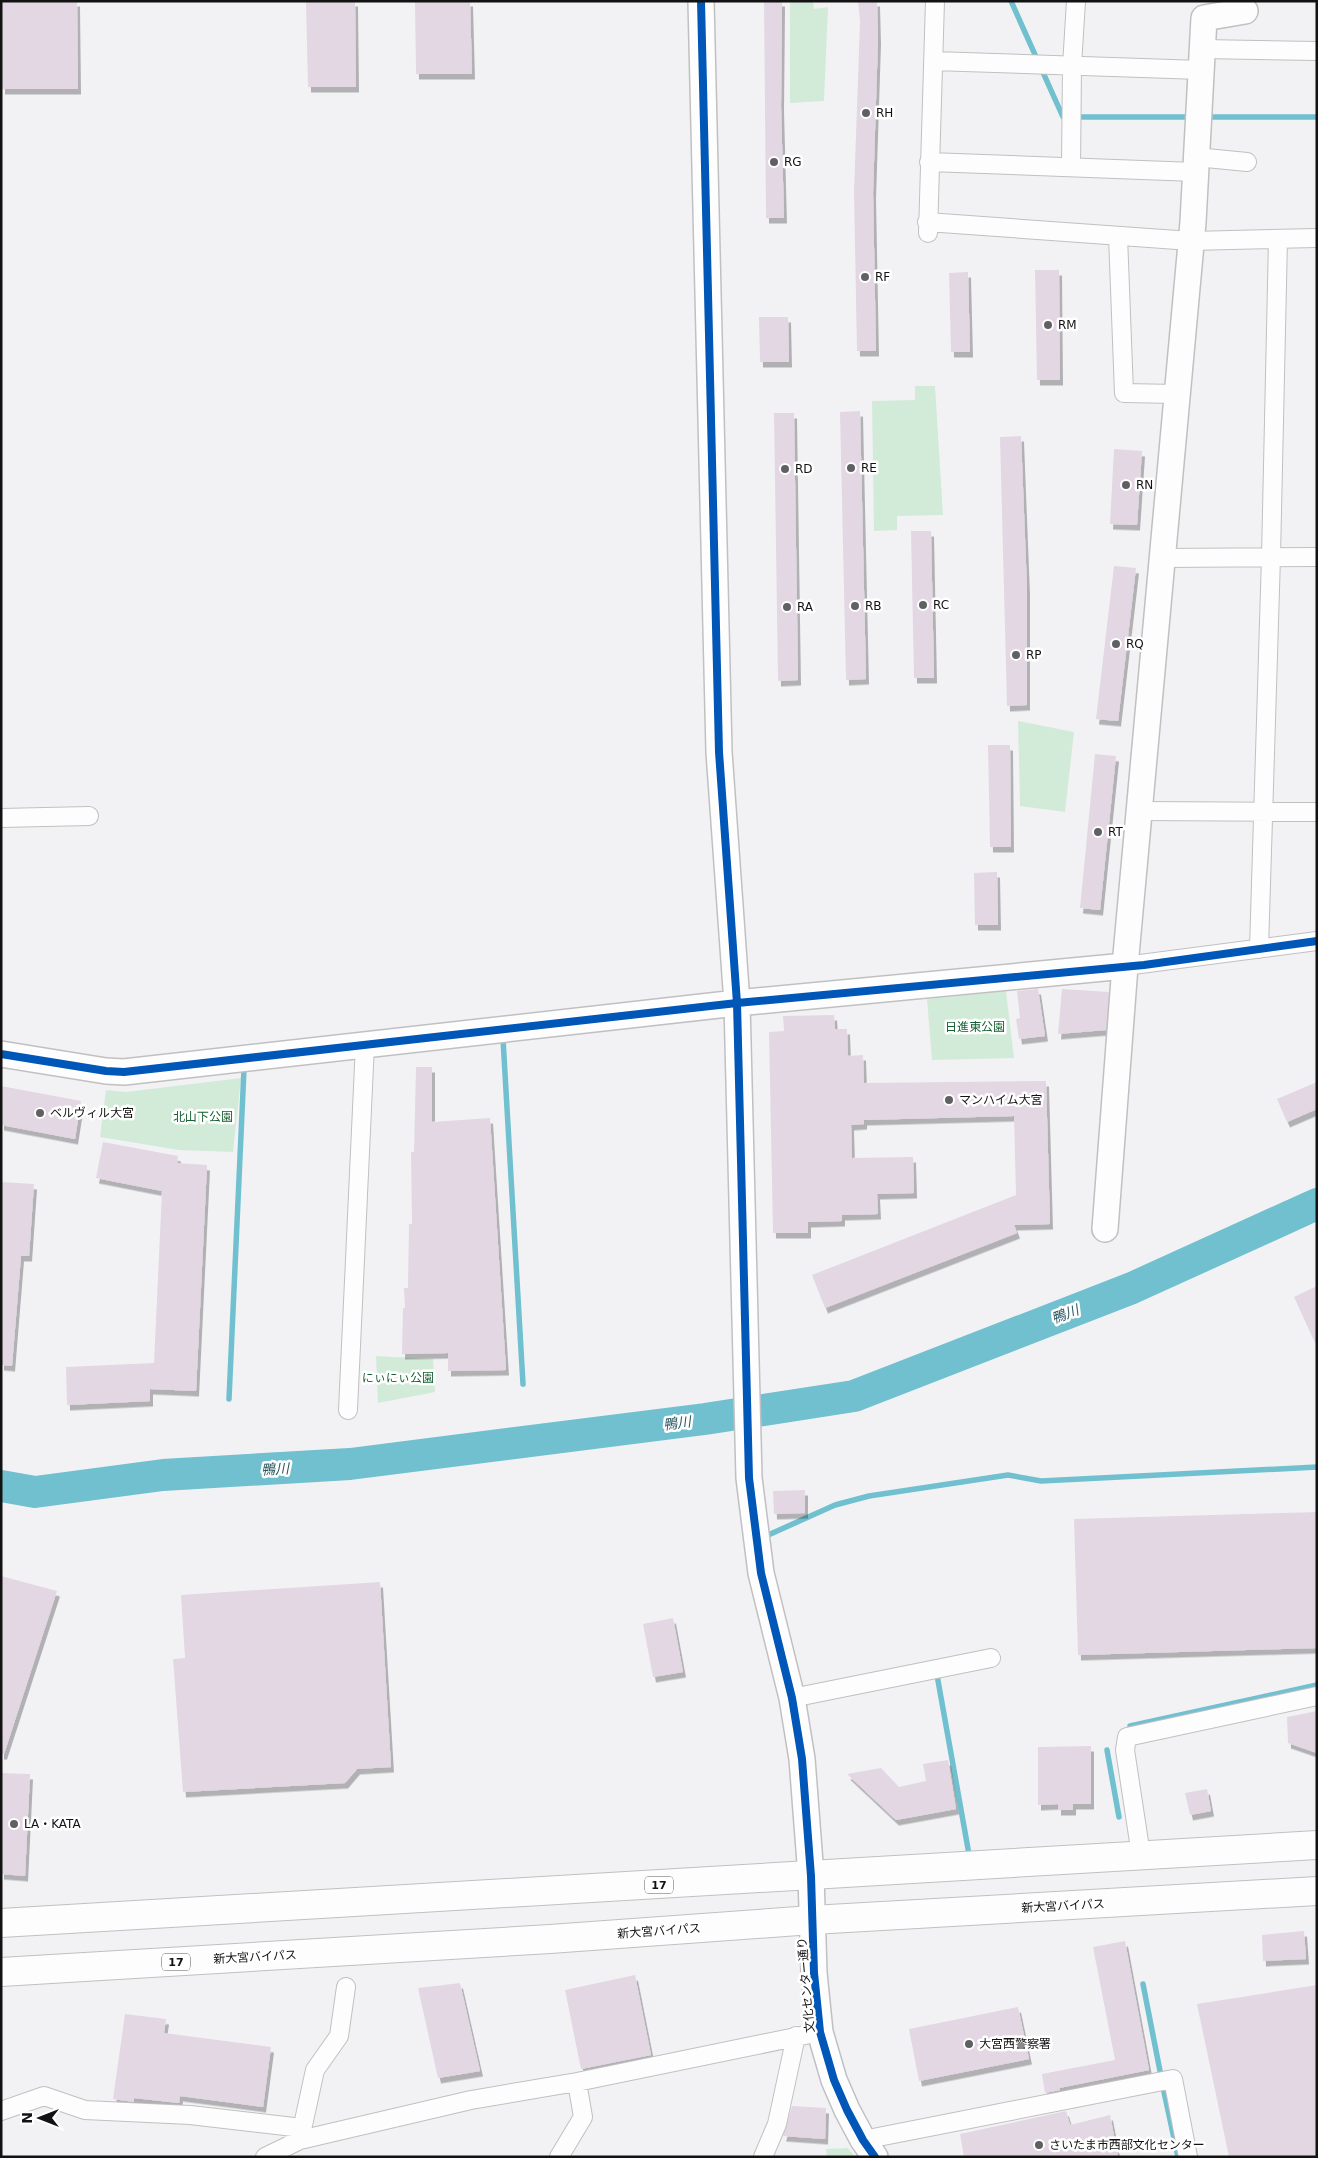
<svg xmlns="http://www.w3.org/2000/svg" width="1318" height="2158" viewBox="0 0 1318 2158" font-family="'DejaVu Sans','Noto Sans JP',sans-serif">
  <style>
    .green { fill: #d2ebd8 }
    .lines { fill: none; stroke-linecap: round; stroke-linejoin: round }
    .stream { stroke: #70c0cf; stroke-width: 5.5 }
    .river { stroke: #70c0cf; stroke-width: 32 }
    .building { fill: #e3d7e4; filter: url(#shadow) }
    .street-casing { stroke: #c0c0c2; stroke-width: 20 }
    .secondary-casing { stroke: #c0c0c2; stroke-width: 28 }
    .highway-casing { stroke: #c0c0c2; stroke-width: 30 }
    .street { stroke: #fdfdfe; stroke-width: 18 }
    .secondary { stroke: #fdfdfe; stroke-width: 25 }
    .highway { stroke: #fdfdfe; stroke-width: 28 }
    .cycleway-casing { stroke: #fff; stroke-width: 11 }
    .cycleway { stroke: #0057b8; stroke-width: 8 }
    .poi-dot { fill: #606062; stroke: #fff; stroke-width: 2 }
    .labels { text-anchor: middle; stroke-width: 5; stroke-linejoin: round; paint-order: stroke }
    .shield { fill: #fff; stroke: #59595a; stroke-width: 1 }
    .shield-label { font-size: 11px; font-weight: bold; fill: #121213 }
    .poi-label { font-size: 12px; fill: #121213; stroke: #fff; text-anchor: start }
    .park-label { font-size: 12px; fill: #156130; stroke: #fff }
    .street-label { font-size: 12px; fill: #121213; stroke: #fff }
    .water-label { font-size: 14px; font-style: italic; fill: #2a5962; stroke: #fff }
  </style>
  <defs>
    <filter id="shadow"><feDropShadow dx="3" dy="5.5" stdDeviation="0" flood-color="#0004"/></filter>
  </defs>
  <rect width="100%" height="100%" fill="#f2f2f5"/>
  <path class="green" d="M790,1H813L814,9L828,7L824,101L790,103Z
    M915,386H935L943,515L897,516V530L874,531L872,401L915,400Z
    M1018,721L1074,732L1065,812L1020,806Z
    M1006,991L1014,1058L932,1060L927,999Z
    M241,1078L233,1152L179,1150L100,1137L106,1090L126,1092Z
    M376,1356L433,1359L435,1392L378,1403Z
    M848,2148L855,2157H827L826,2149Z"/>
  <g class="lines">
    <path class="stream" d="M1011,1L1063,117H1194
      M1205,117H1317
      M503,1039L523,1384
      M229,1399L244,1069
      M766,1536L835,1505L869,1496L1008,1475L1041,1481L1317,1467
      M937,1675L970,1860
      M1130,1726L1317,1685
      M1107,1750L1119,1817
      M1143,1984L1160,2071
      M1164,2092L1178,2157"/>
    <path class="river" d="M1,1486L35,1492L163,1475L350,1464L705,1419L854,1396L1132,1288L1317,1204"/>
  </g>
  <path class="building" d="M1,1H77L78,89H2Z
    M306,1H355L356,87H308Z
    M415,1H470L472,74H416Z
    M764,1H782L781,106L784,218H766Z
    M858,1H877L878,39L873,193L876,351H857L854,192L860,21Z
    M1035,270H1059L1060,380H1037Z
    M968,272L970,352H951L949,273Z
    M759,317H788L789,362H760Z
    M860,411L866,679L846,680L840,412Z
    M774,413H794L798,680L778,681Z
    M1021,436L1027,589V705L1007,706L1000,437Z
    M1114,449L1142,451L1137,525L1110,524Z
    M911,531H931L934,678H914Z
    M1114,566L1136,568L1118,721L1096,719Z
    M988,745H1010L1011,847H990Z
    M1095,754L1116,756L1100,910L1080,908Z
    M997,872L998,925H975L974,873Z
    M1038,989L1045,1036L1019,1039L1016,1019L1020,1018L1017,991Z
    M1062,989L1109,992L1106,1030L1058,1034Z
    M834,1015L835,1029H847L848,1056L863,1055L864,1083L1046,1081L1050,1224L1014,1225L1017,1233L825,1308L812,1275L1016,1195L1014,1116L864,1120V1124L851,1125L852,1158L913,1157L914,1193L877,1194L878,1214L842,1215V1221L808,1222V1233H773L769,1032L784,1031L783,1016Z
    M416,1067H432V1122L490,1118L506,1370L448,1371V1353L402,1354L403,1308H405L404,1288H408L409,1224H412L411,1152H414Z
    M1317,1082V1109L1287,1122L1277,1099Z
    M1,1086L81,1101L75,1139L1,1125Z
    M103,1142L178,1156L177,1163L207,1165L196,1391L150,1389V1401L67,1405L66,1367L154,1363L162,1191L96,1178Z
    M1,1182L34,1184L29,1256H21L12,1366L1,1365Z
    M1317,1286V1347L1294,1297Z
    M805,1490V1513L774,1514L773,1491Z
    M1317,1512V1648L1078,1655L1074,1519Z
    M1,1576L57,1591L4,1754H1Z
    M380,1582L391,1767L357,1769L345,1783L183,1792L173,1659L185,1658L181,1595Z
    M673,1618L683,1672L653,1677L643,1624Z
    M1317,1711V1753L1288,1743L1287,1717Z
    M1091,1746V1804H1073V1810H1058V1804L1038,1805V1747Z
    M948,1760L956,1809L896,1820L847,1774L881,1768L899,1787L926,1781L923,1764Z
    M1,1773L30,1774L25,1876L1,1874Z
    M1207,1789L1211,1811L1190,1815L1185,1793Z
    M1304,1931L1306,1959L1263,1961L1262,1935Z
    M1125,1941L1149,2070L1059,2088L1060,2090L1045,2093L1042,2074L1115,2060L1093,1947Z
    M635,1975L651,2055L581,2069L565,1990Z
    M460,1983L480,2071L438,2078L418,1988Z
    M1317,1985V2157H1229L1197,2004Z
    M1018,2007L1029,2059L919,2081L909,2029Z
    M125,2014L166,2019L164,2033L271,2047L263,2107L180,2096L179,2103L134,2098V2102L113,2099Z
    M792,2106L826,2108L825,2139L783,2136Z
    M1066,2111L1070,2125L1110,2115L1118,2157H964L960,2134Z"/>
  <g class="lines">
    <g class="street-casing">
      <path id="street" d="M1202,49L1317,51
        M933,61L1201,70
        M1196,157L1247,162
        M929,162L1195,172
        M1071,167L1072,66L1076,1
        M927,222L1191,241L1317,238
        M928,233L935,1
        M1118,236L1124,393L1177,394
        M1162,558L1317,557
        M1139,811L1317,812
        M1,818L89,816
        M1259,949L1271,557L1278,239
        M1125,966L1317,941
        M348,1410L365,1044
        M792,1698L991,1658
        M1141,1855L1125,1750L1127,1737L1317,1696
        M1,2111L44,2096L85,2110L190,2115L302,2128
        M300,2139L315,2070L339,2036L346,1987
        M863,2140L1173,2079L1188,2157
        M265,2157L300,2140L471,2100L577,2082L820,2032
        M559,2157L583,2117L577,2082
        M763,2157L777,2124L796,2036"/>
    </g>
    <g class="secondary-casing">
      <path id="secondary" d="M701,1L719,752L737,1003L749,1478L761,1573L792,1698L802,1759L811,1876L814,1973L820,2032L834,2080L847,2110L863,2140L875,2157
        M1,1054L106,1071L124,1072L737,1003L1125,966
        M1105,1229L1125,966L1193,222L1204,18L1245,11"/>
    </g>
    <g class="highway-casing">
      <path id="highway" d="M1,1923L1317,1845
        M1,1972L550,1939L812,1920L1317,1891"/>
    </g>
    <use href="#street" class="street"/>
    <use href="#secondary" class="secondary"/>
    <use href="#highway" class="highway"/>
    <g class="cycleway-casing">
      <path id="cycleway" d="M701,1L719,752L737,1003L749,1478L761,1573L792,1698L802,1759L811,1876L814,1973L820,2032L834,2080L847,2110L863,2140L875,2157
        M1,1054L106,1071L124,1072L737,1003L1144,965L1317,941"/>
    </g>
    <use href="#cycleway" class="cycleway"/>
  </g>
  <g class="poi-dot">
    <circle cx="866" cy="113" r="5"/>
    <circle cx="774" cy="162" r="5"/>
    <circle cx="865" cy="277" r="5"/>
    <circle cx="1048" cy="325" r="5"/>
    <circle cx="851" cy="468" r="5"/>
    <circle cx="785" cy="469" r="5"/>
    <circle cx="1126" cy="485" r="5"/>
    <circle cx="923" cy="605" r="5"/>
    <circle cx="855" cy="606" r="5"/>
    <circle cx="787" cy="607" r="5"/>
    <circle cx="1116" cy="644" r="5"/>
    <circle cx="1016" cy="655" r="5"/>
    <circle cx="1098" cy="832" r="5"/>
    <circle cx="949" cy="1100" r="5"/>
    <circle cx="40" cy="1113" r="5"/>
    <circle cx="14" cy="1824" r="5"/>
    <circle cx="969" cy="2044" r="5"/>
    <circle cx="1039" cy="2145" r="5"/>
  </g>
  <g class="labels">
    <g class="shield">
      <rect x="645" y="1876.5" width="28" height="17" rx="4"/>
      <rect x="162" y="1953.5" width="28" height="17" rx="4"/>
    </g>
    <g class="shield-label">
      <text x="659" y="1889">17</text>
      <text x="176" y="1966">17</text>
    </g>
    <g class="poi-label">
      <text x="876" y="117">RH</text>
      <text x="784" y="166">RG</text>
      <text x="875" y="281">RF</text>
      <text x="1058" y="329">RM</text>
      <text x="861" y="472">RE</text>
      <text x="795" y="473">RD</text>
      <text x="1136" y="489">RN</text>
      <text x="933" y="609">RC</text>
      <text x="865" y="610">RB</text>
      <text x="797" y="611">RA</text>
      <text x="1126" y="648">RQ</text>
      <text x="1026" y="659">RP</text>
      <text x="1108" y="836">RT</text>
      <text x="959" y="1104">マンハイム大宮</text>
      <text x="50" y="1117">ベルヴィル大宮</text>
      <text x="24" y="1828">LA・KATA</text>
      <text x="979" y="2048">大宮西警察署</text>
      <text x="1049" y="2149">さいたま市西部文化センター</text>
    </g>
    <g class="park-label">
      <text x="975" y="1031">日進東公園</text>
      <text x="203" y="1121">北山下公園</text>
      <text x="398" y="1382">にぃにぃ公園</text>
    </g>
    <g class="street-label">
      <text transform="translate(1063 1906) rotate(-3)" y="4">新大宮バイパス</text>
      <text transform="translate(659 1931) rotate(-4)" y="4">新大宮バイパス</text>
      <text transform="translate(255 1957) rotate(-3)" y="4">新大宮バイパス</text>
      <text transform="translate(806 1985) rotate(-95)" y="4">文化センター通り</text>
    </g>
    <g class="water-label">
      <text transform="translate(1065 1314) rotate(-21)" y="5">鴨川</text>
      <text transform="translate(677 1423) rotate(-7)" y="5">鴨川</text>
      <text transform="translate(275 1469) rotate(-3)" y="5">鴨川</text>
    </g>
  </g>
  <rect width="1318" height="2158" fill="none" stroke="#121213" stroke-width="5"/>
  <g transform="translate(40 2118) rotate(270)" stroke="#ffffff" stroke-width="4" paint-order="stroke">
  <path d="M0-4L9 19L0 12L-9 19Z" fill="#121213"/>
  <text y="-8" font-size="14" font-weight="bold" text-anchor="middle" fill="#121213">N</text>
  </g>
</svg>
